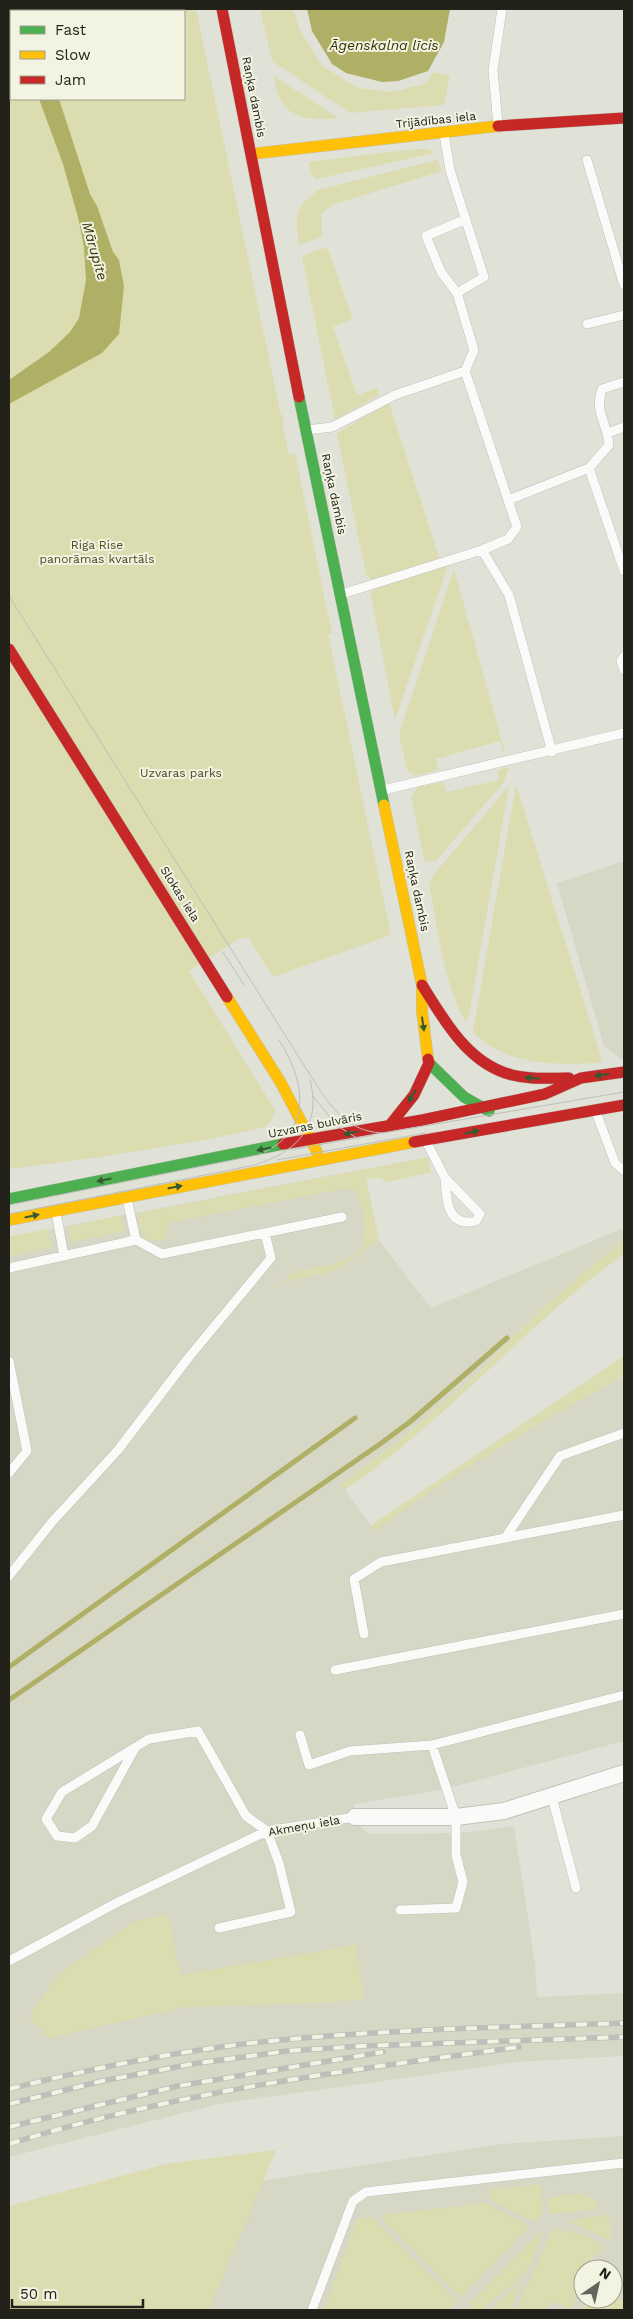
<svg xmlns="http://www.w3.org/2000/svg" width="633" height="2319" viewBox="0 0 633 2319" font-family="'Work Sans',sans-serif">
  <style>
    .built { fill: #d6d7c5; fill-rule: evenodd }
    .green { fill: #dcdcb1; fill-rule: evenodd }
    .water { fill: #b0af66 }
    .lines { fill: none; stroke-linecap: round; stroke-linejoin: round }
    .stream { stroke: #b0af66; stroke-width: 5 }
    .lane-casing { stroke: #bfc0b8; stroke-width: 10 }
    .street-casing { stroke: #bfc0b8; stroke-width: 18 }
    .fast-casing { stroke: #bfc0b8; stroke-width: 12 }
    .slow-casing { stroke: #bfc0b8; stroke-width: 12 }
    .jam-casing { stroke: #bfc0b8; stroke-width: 12 }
    .lane { stroke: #fafbf9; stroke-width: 9 }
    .street { stroke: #fafbf9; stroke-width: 16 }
    .fast { stroke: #4caf50; stroke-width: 11 }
    .slow { stroke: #ffc107; stroke-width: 11 }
    .jam { stroke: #c62828; stroke-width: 11 }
    .tram { stroke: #bebebb; stroke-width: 1 }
    .rail-casing { stroke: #bebebb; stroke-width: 5.5 }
    .rail { stroke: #f2f3e1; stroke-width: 4; stroke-dasharray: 11; stroke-linecap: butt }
    .oneway { fill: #335a30 }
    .labels { text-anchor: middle; stroke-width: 4; stroke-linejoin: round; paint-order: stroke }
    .street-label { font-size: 12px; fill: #22221b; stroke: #f2f3e1 }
    .park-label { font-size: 12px; fill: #4c4b22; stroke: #f2f3e1 }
    .water-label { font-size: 14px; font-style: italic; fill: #333307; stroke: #f2f3e1 }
  </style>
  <rect width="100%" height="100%" fill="#e1e2d7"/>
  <path class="built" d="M624,861V1061L604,1046L557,883Z
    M364,1169L379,1240L431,1308L624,1228V1239L549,1302L469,1381L396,1443L341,1484L374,1530L457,1474L548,1417L624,1376V1741L441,1790L354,1804L358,1825L370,1834L462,1833L514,1826L535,1964L537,1997L624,1993V2056L517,2062L219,2104L9,2157V1237ZM356,1946L363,1999L317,2003L186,2007Z
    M624,2136V2310H9L261,2181L501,2144ZM583,2269H613V2299H583Z"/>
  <path class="green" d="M9,9H196L280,411L281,415L284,416L282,421L289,455L295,453L332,634H328L391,935L273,977L248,937L243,939L242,937L189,971L275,1110L271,1122L265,1127L206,1140L94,1158L9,1169ZM11,11H184V99H11Z
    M260,9H293L300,30L322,66L358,88L393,92L427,83L433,72L450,76L444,105L350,113L272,61Z
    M274,76L338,118C303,122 278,117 274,76Z
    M415,149H428L435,153L316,179L311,174L309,162Z
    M437,160L442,171L335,204L322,213V237L299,245C295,216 294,208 318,190Z
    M327,247L353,319L333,327L357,395L377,388L379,395L335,420L302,256Z
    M389,403L440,560L374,581L366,575L337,433Z
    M448,565L395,720L370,591Z
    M454,569L505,752H503L500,741L436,759L438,770L415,776L407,770L399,734Z
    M509,767L504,782L436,861L425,862L411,797L418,787L443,782L447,792L499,780L497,770Z
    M516,784L602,1060L600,1063C555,1065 507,1066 473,1032Z
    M509,786L470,1010L468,1019L465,1021C443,980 438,929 429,884L434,874Z
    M428,1157L431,1172L388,1182L379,1177L366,1180L379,1240L335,1271L282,1283C286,1280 289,1274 294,1273C318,1263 365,1268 365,1231C365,1218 360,1204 357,1192L348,1188L167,1223V1237L162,1240H147L140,1228L138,1213Z
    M121,1215L125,1231L72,1242L68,1227Z
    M47,1229L52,1247L9,1256V1237Z
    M624,1239V1254C525,1325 447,1421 345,1490L341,1484L396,1443L469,1381L549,1302Z
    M624,1356V1376C538,1422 454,1474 374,1531L370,1526Z
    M168,1914L180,1975L356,1945L364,1999L317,2003L186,2007L49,2038L29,2017L57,1976L126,1927L142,1919Z
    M276,2150L209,2310H9V2206L166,2164Z
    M540,2184L543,2212L535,2222L490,2199L489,2192L491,2190Z
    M583,2193L593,2199L598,2209L554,2214L549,2212L547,2198Z
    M485,2203L530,2226L461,2297L382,2218L383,2215Z
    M604,2215L610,2220L611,2237L608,2240L572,2223L573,2220Z
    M372,2217L457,2301L449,2310H324L357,2219Z
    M552,2230C571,2231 587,2233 601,2246V2249L579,2274L583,2277V2286L569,2310L554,2301L545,2310H516Z
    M544,2231L527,2272L481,2310H473L469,2304L540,2232Z
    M522,2282L510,2310H489Z
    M613,2294L623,2300L624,2297V2310H581L588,2299H613Z"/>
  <path class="water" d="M307,9H450L444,42L428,71L398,81L382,82L346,73L332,64L312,31Z
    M39,99H59L90,194L97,206L113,252L119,260L124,286L119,334L102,353L9,404V380L49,352L70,332L79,318L86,280L84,248L79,221L63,164Z"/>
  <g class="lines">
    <path class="stream" d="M9,1667L355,1418
      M9,1700L380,1444L411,1421L507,1338"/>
    <g class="lane-casing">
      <path id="lane" d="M498,125L493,70L502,9
        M444,134L450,170L484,277L457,293
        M587,160L624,285
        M587,324L624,315
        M307,430L332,427L395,395L465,371
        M608,433L624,427
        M589,468L624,571
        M508,500L589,468L609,445C607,421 594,413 602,389L624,382
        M482,550L509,595L552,752
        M342,594L482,550L508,539L517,527L465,371L474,350L457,293L441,272L426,236L466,219
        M624,656L621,661L624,670
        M383,790L624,733
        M596,1112L615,1163L624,1171
        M426,1141L445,1178L480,1214L476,1221C447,1228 446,1199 445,1178
        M127,1199L136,1240L162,1254L342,1217
        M56,1212L64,1256
        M9,1268L136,1240
        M9,1361L27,1451L9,1473
        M505,1538L560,1456L624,1433
        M9,1576L52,1522L118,1450L189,1357L271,1258L265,1233
        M364,1634L354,1579L381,1562L624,1515
        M335,1670L624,1614
        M300,1735L309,1765L350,1751L432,1745
        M135,1748L92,1826L75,1838L57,1836L46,1819L62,1792L149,1739L198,1731L246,1816L267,1831L279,1863L291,1912L219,1928
        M552,1797L576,1888
        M400,1910L456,1908L463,1882L456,1855V1817L432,1745L624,1695
        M9,1961L118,1902L267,1831L355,1817
        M312,2310L353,2201L366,2192L624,2163"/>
    </g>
    <g class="street-casing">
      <path id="street" d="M355,1817H456L504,1811L624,1773"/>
    </g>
    <g class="fast-casing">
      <path id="fast" d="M299,397L384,805
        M429,1063L464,1097L489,1111
        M9,1199L283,1144"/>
    </g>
    <g class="slow-casing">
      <path id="slow" d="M251,154L498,126
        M384,805L422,985V1011L428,1059
        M227,997L281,1083L317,1152
        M9,1220L414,1142"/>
    </g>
    <g class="jam-casing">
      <path id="jam" d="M222,9L299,397
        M498,126L624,118
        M9,649L227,997
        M422,985C444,1020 468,1064 512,1075C531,1080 550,1078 569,1078
        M390,1125L414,1095L429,1063L428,1059
        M414,1142L624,1105
        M283,1144L422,1120L545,1094L581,1078L624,1072"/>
    </g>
    <use href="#lane" class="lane"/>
    <use href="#street" class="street"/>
    <use href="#fast" class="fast"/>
    <use href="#slow" class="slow"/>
    <use href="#jam" class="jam"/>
    <path class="tram" d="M9,596L302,1062C323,1094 340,1132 383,1133L624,1092
      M223,952L244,985
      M313,1096L336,1125L357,1138
      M290,1150L373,1135
      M277,1160L425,1133
      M9,1205L258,1155C314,1132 306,1083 279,1040
      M9,1214L250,1166C293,1155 323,1129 310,1080"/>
    <g class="rail-casing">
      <path id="rail" d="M9,2089C102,2066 196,2047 292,2039C402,2029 513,2027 624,2023
        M9,2104L102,2081L192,2064L287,2051L362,2046L624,2037
        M9,2127L178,2086L383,2052
        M9,2144C175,2092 348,2070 519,2047"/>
    </g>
    <use href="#rail" class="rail"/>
  </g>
  <defs><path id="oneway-solid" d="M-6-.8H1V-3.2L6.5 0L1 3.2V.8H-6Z" transform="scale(1.25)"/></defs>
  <g class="oneway">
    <use href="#oneway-solid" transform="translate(423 1024) rotate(82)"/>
    <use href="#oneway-solid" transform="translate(602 1075) rotate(172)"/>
    <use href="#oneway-solid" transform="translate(532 1078) rotate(-176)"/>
    <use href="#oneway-solid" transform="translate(412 1096) rotate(124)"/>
    <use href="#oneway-solid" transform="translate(472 1132) rotate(-11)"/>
    <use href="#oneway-solid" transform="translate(351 1133) rotate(169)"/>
    <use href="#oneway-solid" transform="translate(264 1149) rotate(168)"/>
    <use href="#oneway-solid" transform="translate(104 1180) rotate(169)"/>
    <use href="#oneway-solid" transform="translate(175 1187) rotate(-11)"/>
    <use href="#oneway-solid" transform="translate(32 1216) rotate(-12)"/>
  </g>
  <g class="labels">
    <g class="street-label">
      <text transform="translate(254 97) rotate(79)" y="4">Raņķa dambis</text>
      <text transform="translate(436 120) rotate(-6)" y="4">Trijādības iela</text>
      <text transform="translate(334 494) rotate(78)" y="4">Raņķa dambis</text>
      <text transform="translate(417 891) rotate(78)" y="4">Raņķa dambis</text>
      <text transform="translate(180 894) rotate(58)" y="4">Slokas iela</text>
      <text transform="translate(315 1125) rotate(-11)" y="4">Uzvaras bulvāris</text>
      <text transform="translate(304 1826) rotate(-10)" y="4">Akmeņu iela</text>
    </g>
    <g class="park-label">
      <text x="97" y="549">Riga Rise<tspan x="97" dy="14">panorāmas kvartāls</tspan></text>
      <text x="181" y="777">Uzvaras parks</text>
    </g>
    <g class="water-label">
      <text x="384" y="50">Āgenskalna līcis</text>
      <text transform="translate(95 251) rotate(74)" y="5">Mārupīte</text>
    </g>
  </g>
  <rect width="633" height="2319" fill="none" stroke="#22221b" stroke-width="20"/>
  <rect x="10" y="10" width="175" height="90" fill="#f2f3e1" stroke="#9f9f92"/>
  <rect x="20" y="26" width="25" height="8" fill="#4caf50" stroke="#9f9f92"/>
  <text x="55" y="35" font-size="15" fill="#22221b">Fast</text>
  <rect x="20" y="51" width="25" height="8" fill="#ffc107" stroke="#9f9f92"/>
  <text x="55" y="60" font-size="15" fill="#22221b">Slow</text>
  <rect x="20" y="76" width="25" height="8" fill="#c62828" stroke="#9f9f92"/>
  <text x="55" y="85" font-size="15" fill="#22221b">Jam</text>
  <g transform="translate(598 2284) rotate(34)"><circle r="24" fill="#f2f3e1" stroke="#9f9f92"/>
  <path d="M0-4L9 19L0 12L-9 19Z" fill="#65655d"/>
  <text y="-8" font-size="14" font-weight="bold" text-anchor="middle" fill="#22221b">N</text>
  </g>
  <path d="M12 2299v8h131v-8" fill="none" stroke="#22221b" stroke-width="2.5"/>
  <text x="20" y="2299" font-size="15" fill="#22221b" stroke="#f2f3e1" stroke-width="4" paint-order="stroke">50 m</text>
</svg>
